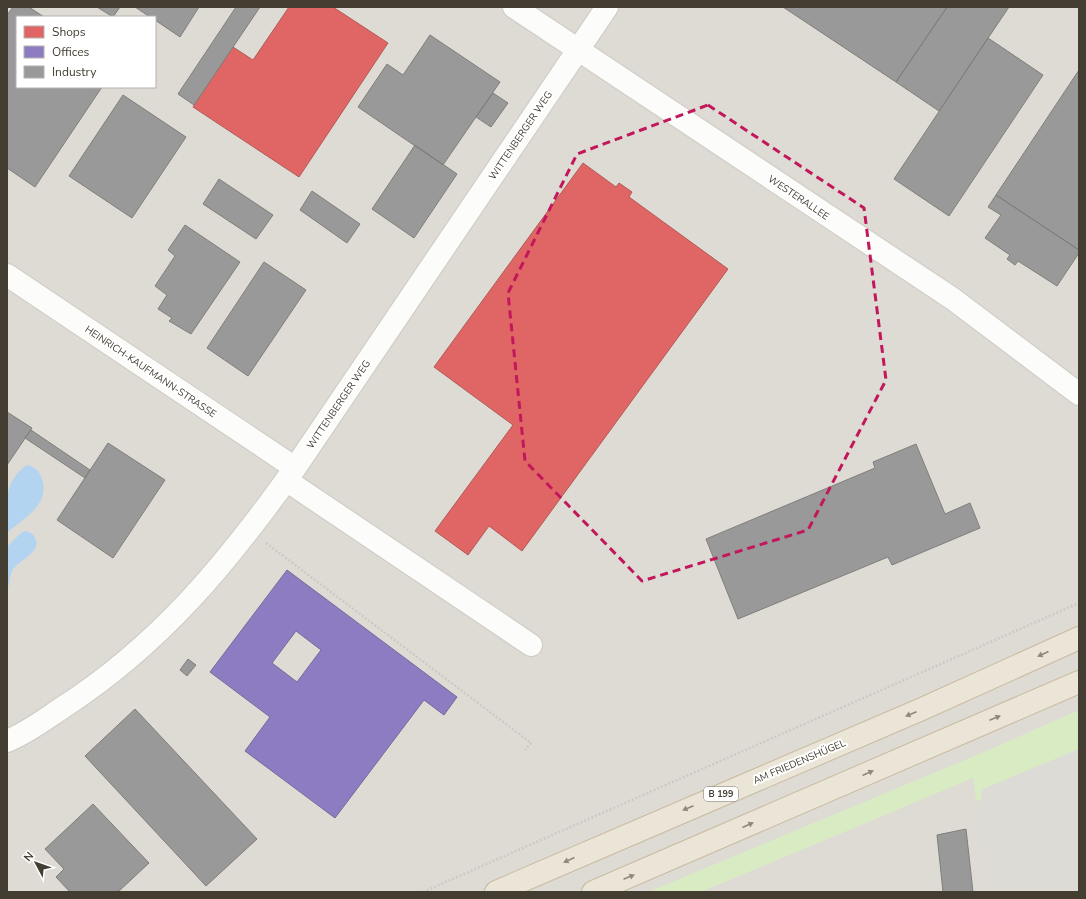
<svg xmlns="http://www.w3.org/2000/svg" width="1086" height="899" viewBox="0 0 1086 899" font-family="'Nunito Sans',sans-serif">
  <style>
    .industrial { fill: #dedbd4; fill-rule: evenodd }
    .green { fill: #d9ebc3 }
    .parking { fill: #dddbd6 }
    .water { fill: #b2d4f0 }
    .shops { fill: #e06666; stroke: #b15a56 }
    .offices { fill: #8e7cc3; stroke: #786998; fill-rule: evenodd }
    .industry { fill: #999; stroke: #807e7a }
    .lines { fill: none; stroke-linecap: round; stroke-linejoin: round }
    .minor-casing { stroke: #cccac3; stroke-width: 24 }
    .highway-casing { stroke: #c8bba0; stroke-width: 24 }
    .path { stroke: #cdcac5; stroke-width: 2.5; stroke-dasharray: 2 2; stroke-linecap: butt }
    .minor { stroke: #fcfcfb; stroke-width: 22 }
    .highway { stroke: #ebe5d7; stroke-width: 22 }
    .oneway { fill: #8f897c }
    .marked { fill: none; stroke: #c2185b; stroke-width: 3; stroke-dasharray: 8 5; stroke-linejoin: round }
    .labels { text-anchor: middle; stroke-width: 4; stroke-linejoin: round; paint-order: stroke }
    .shield { fill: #fff; stroke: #7c7870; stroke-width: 1 }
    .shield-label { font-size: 9px; font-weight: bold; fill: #443e32 }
    .street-label { font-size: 10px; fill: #443e32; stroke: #fff }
  </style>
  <rect width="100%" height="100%" fill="#eeece6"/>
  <path class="industrial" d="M7,7H1079V892H7ZM17,17H155V87H17Z"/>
  <path class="green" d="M1079,710V749L981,790V800L976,801L973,778L701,892H648L984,752Z"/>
  <path class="parking" d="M1079,749V892H991L981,790Z"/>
  <path class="water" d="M27,465C36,467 39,471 42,479C50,506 23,518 7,533C7,507 2,482 27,465Z
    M25,531C30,532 33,533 35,538C43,552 17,561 12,571C9,577 10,584 7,589V547L21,533Z"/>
  <path class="shops" d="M289,7H333L388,43L299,177L193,107L233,47L253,60Z
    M583,163L616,187L619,183L632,192L629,197L728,269L522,551L489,526L468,555L435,531L513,425L434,367Z"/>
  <path class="offices" d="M287,570L457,697L444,715L424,700L335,818L245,751L270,717L210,672ZM296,631L321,650L297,682L272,663Z"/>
  <path class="industry" d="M13,7H29L44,17H17V87H102L35,187L7,168V15Z
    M97,7H120L113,17Z
    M135,7H199L180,37L155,20V17H150Z
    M236,7H260L194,105L178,94Z
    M783,7H947L896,82Z
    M947,7H1009L939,111L896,82Z
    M430,35L500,82L443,165L358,107L387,64L403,75Z
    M988,38L1043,75L949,216L894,179Z
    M1079,70V250L996,195Z
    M493,93L508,103L491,127L476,117Z
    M123,95L186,137L132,218L69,176Z
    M415,145L457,174L414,238L372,209Z
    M219,179L273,215L256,239L203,204Z
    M312,191L360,224L347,243L300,210Z
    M996,195L1079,250V253L1057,286L1018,261L1015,265L1007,259L1010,255L985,238L1001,215L988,207Z
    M185,225L240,262L191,334L169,321L172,318L158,309L167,295L155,286L175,256L168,250Z
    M264,262L306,290L248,376L207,348Z
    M7,412L32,428L7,465Z
    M31,430L90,470L85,478L25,438Z
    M108,443L165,480L113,558L57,520Z
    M916,444L945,514L970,503L980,528L892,565L888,557L738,619L706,539L875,468L873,462Z
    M188,659L196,665L187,676L180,670Z
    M135,709L257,839L206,886L85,756Z
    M93,804L149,863L118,892H70L56,877L64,869L45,849Z
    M966,829L973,892H943L937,835Z"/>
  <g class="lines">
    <g class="minor-casing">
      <path id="minor" d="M514,7L953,299L1079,394
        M7,275L295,468
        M286,480L531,645
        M7,741C27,733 44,720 62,708C161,644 227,563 295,468L607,7"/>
    </g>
    <g class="highway-casing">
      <path id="highway" d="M496,892L922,709L1079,638
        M593,892L1079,682"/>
    </g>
    <path class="path" d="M266,543L531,743L525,750
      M423,892L1079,603"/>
    <use href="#minor" class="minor"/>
    <use href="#highway" class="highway"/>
  </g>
  <defs><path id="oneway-solid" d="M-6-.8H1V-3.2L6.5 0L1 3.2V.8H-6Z"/></defs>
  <g class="oneway">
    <use href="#oneway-solid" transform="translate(1043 654) rotate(156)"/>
    <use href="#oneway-solid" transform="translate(911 714) rotate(157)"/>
    <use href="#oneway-solid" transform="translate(995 718) rotate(-23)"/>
    <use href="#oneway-solid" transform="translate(868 773) rotate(-24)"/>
    <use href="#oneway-solid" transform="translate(688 808) rotate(157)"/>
    <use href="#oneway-solid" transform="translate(748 825) rotate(-24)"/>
    <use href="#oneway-solid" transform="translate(569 860) rotate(156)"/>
    <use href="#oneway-solid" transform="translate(629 877) rotate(-23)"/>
  </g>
  <path class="marked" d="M708,105L864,208L886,380L808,530L642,581L525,461L508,293L577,154Z"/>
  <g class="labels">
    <rect class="shield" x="704" y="787" width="34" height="14" rx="3"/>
    <g class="shield-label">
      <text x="721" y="797">B 199</text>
    </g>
    <g class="street-label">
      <text transform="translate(520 135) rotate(-56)" y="4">WITTENBERGER WEG</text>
      <text transform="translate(799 197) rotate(34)" y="4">WESTERALLEE</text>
      <text transform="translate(151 371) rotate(34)" y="4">HEINRICH-KAUFMANN-STRASSE</text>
      <text transform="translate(338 404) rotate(-56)" y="4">WITTENBERGER WEG</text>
      <text transform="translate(799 761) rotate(-23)" y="4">AM FRIEDENSHÜGEL</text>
    </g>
  </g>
  <rect width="1086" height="899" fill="none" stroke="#443e32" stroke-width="16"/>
  <rect x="16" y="16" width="140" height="72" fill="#ffffff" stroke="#b4b2ad"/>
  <rect x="24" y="26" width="20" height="12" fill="#e06666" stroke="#b4b2ad"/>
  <text x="52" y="36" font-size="12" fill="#443e32">Shops</text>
  <rect x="24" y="46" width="20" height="12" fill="#8e7cc3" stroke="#b4b2ad"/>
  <text x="52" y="56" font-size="12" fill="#443e32">Offices</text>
  <rect x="24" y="66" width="20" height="12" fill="#999999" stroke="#b4b2ad"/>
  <text x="52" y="76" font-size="12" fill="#443e32">Industry</text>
  <g transform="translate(36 863) rotate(311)" stroke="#ffffff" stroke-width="3" paint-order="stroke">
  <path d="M0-3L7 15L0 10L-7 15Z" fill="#443e32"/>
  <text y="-6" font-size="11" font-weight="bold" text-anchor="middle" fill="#443e32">N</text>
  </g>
</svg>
